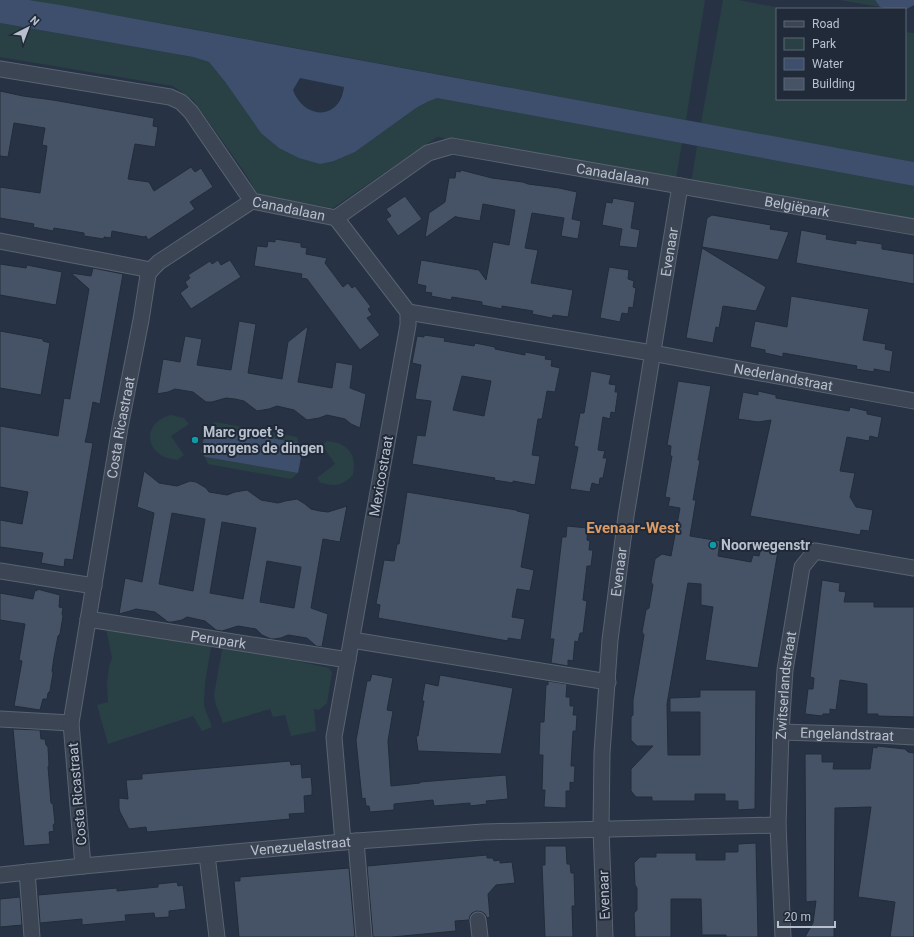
<svg xmlns="http://www.w3.org/2000/svg" width="914" height="937" viewBox="0 0 914 937" font-family="Roboto,sans-serif">
  <style>
    .green { fill: #294145 }
    .water { fill: #3d4f6d; fill-rule: evenodd }
    .building { fill: #465366; stroke: #222c3b; fill-rule: evenodd }
    .lines { fill: none; stroke-linecap: round; stroke-linejoin: round }
    .street-casing { stroke: #5a6371; stroke-width: 17 }
    .street { stroke: #3b4554; stroke-width: 15 }
    .culture-dot { fill: #0f9aa8; stroke: #202a39; stroke-width: 1.5 }
    .labels { text-anchor: middle; stroke-width: 4; stroke-linejoin: round; paint-order: stroke }
    .street-label { font-size: 14px; fill: #b9c0cd; stroke: #202a39 }
    .poi-label { font-size: 14px; font-weight: bold; fill: #b9c0cd; stroke: #202a39; text-anchor: start }
    .neighbourhood-label { font-size: 15px; font-weight: bold; fill: #d99c68; stroke: #202a39 }
  </style>
  <rect width="100%" height="100%" fill="#273344"/>
  <path class="green" d="M29,0H705L686,120L187,28Z
    M723,0H739L785,9H777V99H905V32L914,33V162L701,123Z
    M840,0H875L880,7Z
    M0,23L193,57L209,62L226,83L334,161L355,152L416,108L427,102L437,98L682,143L676,179L437,137L333,208L258,195L245,173L194,101L173,86L0,57Z
    M697,146L914,186V220L691,184Z
    M171,415L184,418L189,424L171,436L184,455L177,460C170,459 162,457 157,452C147,443 148,427 160,420C163,417 168,416 171,415Z
    M215,422L297,437L299,443L210,427Z
    M327,441C331,442 338,442 342,445C354,451 355,463 353,475C340,487 337,486 321,483L317,478L335,464L322,445Z
    M205,457L298,473L291,479L208,464Z
    M106,628L211,647L205,683L204,706L212,727L202,731L193,716L108,744L97,705L108,702L107,683L109,667L112,658Z
    M227,646L329,668L332,673L327,703L319,710L314,709L316,731L291,736L285,715L273,717L270,709L223,723L216,705L214,695L222,650Z"/>
  <path class="water" d="M0,0H29L60,5L914,162V186L437,98L427,102L416,108L355,152L334,161L320,164L299,158L279,148L261,133L226,83L209,62L193,57L0,23ZM300,78L344,87C343,95 340,104 332,109C320,117 304,110 297,98C295,96 294,92 293,90Z
    M875,0H914V5L905,10V9H888L880,7Z
    M210,427L299,443V447H303L298,473L205,457L201,452L205,432Z"/>
  <path class="building" d="M0,91L23,96L53,100L154,118L153,126L158,127L155,147L135,144L128,179L149,182L154,191L191,167L195,172L201,168L213,187L190,202L195,209L148,240L146,236L144,237L112,231L111,238L104,237V239L84,236V233L54,228L53,231L33,227L34,224L0,218V187L40,193L47,146L42,145L45,128L14,123L8,157L0,156Z
    M461,170L492,178L523,182L528,184L559,188L577,192L572,219L581,221L578,239L561,236L564,218L532,213L525,248L538,250L531,283L573,290L568,317L553,315L552,318L532,314L533,311L502,306V309L482,305V302L452,297L451,300L431,296L432,293L425,292L426,286L417,284L421,260L479,270L486,280L493,242L509,245L515,210L483,204L480,221L456,217V216L425,238L429,213L445,202L449,178H455L456,171L460,172Z
    M405,196L422,219L398,236L386,219L391,216L386,209Z
    M613,198L635,202L631,228L640,230L637,248L619,246L622,229L602,225L606,202L612,203Z
    M712,215L771,225L770,229L789,232L778,260L702,247L707,218Z
    M801,230L827,235L826,239L856,244V240L882,244V249L914,254V284L796,263Z
    M275,239L301,243V247L307,248L306,254L327,258L325,263L343,287L348,283L352,288L355,286L371,307L368,309L372,315L367,318L380,335L360,350L307,279L301,278L302,274L254,266L257,246L267,247L268,241L275,242Z
    M702,248L766,287L756,311L723,306L719,328L716,327L713,343L686,338Z
    M218,260L221,265L230,260L241,277L191,309L180,293L188,287L185,282L190,278L188,275L210,261L212,264Z
    M0,264L26,268L27,265L62,272L56,305L0,295Z
    M609,267L629,270L628,279L634,281L633,287L636,288L633,308L629,307L628,314L622,313L620,322L600,318Z
    M93,268L123,274L100,404L93,402L87,434L85,442L93,443L73,560L65,559L64,567L41,563L43,553L0,547V520L22,524L28,492L0,487V426L58,436L64,398L70,399V397L89,289L71,273L91,276Z
    M791,296L869,309L863,340L886,344L885,349L893,351L890,372L874,369V372L856,369L857,366L783,353V357L765,353V350L750,347L755,321L787,327Z
    M239,321L256,324L248,373L282,379L288,342L308,326L298,382L332,388L336,362L353,365L350,388L366,394L360,428L351,424L345,419L327,415L319,418L307,420L294,410L277,406L269,409L257,411L244,401L235,399L226,398L212,402H206L193,392L175,389L168,392L157,394L163,359L180,362L185,336L202,339L197,365L231,370Z
    M0,331L43,339V341L50,343L41,395L0,388Z
    M424,335L445,338L444,341L474,346L475,343L495,347V349L525,355V352L546,356L545,359L552,360L551,366L560,368L555,392L547,391L542,419H538L532,455L540,456L535,485L513,481V483L494,480L495,478L412,464L417,435L425,436L431,401L415,399L421,365L412,363L417,336L424,337ZM462,376L491,381L484,416L453,410Z
    M591,371L611,375L609,384L616,385L615,392H618L615,413L611,412L610,419L603,417L598,450L605,451L603,458H607L603,478H600L599,485L592,483L590,492L570,489L578,447L574,446L580,413H584Z
    M678,381L711,386L698,460H700L693,500H696L690,536L720,541L718,556L751,562L753,555L759,556L761,548L778,551L758,668L705,660L713,607L701,605V584L688,583L667,704L668,755H700V712H670V698L700,697V690H756L755,809L738,810V801H725V794H695V801H652V797H636L631,791V769L653,746H637L631,740V717L633,715V700L644,635L642,632L646,610L649,608L653,585L651,582L655,559L662,554L671,556L680,508L668,506L670,498L665,497L672,456H670L671,446L667,445Z
    M758,391L776,395V398L849,411L850,407L867,411V414L882,417L878,438L870,436L869,441L847,437L840,471L855,473L850,497L856,507L873,510L869,531L861,530L860,535L750,516L771,420L758,422L738,419L743,392L758,395Z
    M144,471L153,478L159,483L177,486L190,481L196,482L206,488L209,492L227,495L235,492L247,490L261,500L278,503L285,501L297,499L305,504L311,509L320,511L328,512L347,506L340,542L323,539L311,608L328,614L322,647L316,646L307,638L288,635L281,638L274,639H271L262,635L256,629L238,626L222,631L216,630L205,621L187,617L182,620L172,622H168L155,612L136,609L130,611L119,614L125,578L142,582L154,513L137,507ZM172,513L205,519L193,591L159,584ZM222,522L256,528L243,599L210,593ZM267,561L301,567L294,608L260,602Z
    M407,492L516,510L517,511L530,514L521,567L534,570L530,591L517,589L512,617L525,619L521,640L508,638V641L378,618L380,605L376,604L384,560L394,561L397,544H399Z
    M567,526L588,528L587,540L590,541L589,550H593L591,566H587L583,600L587,601L583,633H580L578,642L575,641L573,661L568,660V666L551,663L554,639H550L562,537H566Z
    M822,580L840,583L839,591L846,592L844,602H874V607H914V717L878,716V714H867V684L840,680L836,710L830,709V714H823L822,716L805,714L808,689H813L814,678L810,677Z
    M37,589L60,595L59,607L63,608L62,614L63,616L60,634L58,636L54,657L52,671L53,673L50,691L48,693L47,699H43L40,710L14,706L22,661L19,660L25,624L0,620V593L33,599L35,590L37,591Z
    M372,674L393,678L387,710L393,711L388,741L391,786L420,783V782L506,775L508,799L486,801L487,804L470,806V803L434,806L433,800L394,804V810L370,812L369,806H366L365,798L362,799L356,740L367,681H370Z
    M440,675L513,688L501,754L418,751L416,736H418L424,701H422L425,683L438,686Z
    M548,681L567,684L566,697H570V706H574L573,715H577L576,731H573L571,766H575L574,783L570,782V791H566V808L544,807L545,790H542L543,755H539L540,722H544L546,684L548,685Z
    M13,729L40,730L41,739H45L46,745L48,747L49,765L48,767L51,803L53,804L55,823L53,825L54,831L49,832L50,844L24,846Z
    M877,746L905,749L908,752L914,753V937H890L895,902L858,897L871,807L835,808L834,937H805L813,923L816,901L806,902L805,754H822V762H834L833,769H870L873,747L877,748Z
    M290,761L291,765L301,764L302,778L311,777L312,787V795L304,796L305,813L289,814L290,819L147,832L146,827L129,829L120,812L119,808V798L128,799L126,780L142,779V774Z
    M756,843L758,937H726V935H702L701,899H671V937H635L634,913L637,910V888L635,885L634,863L640,857H656V853H696V860H725V852H738V844Z
    M545,846H566L567,864H570L571,873H574L575,906H572L573,937H545L542,865H545Z
    M487,855V858H493L494,861L500,860V863L512,862L515,883L496,885L488,894L490,917L487,918L485,914L482,912L477,911L472,913L470,916L469,920L455,921L456,931L392,937H373L367,866Z
    M349,868L355,937H239L234,881H240V877Z
    M177,882L178,886L183,885L186,909L169,911V917L155,918L154,913L125,915L126,921L82,925V919L40,923L38,895L117,888V891L138,889L158,887V884Z
    M20,897L22,925L0,927V899Z"/>
  <g class="lines">
    <g class="street-casing">
      <g id="street">
        <path id="s1" d="M0,69L170,97L181,102L191,112L252,201L336,218L428,153L452,146L914,227"/>
        <path d="M336,218L408,312V325L334,737L343,842"/>
        <path d="M0,241L151,270"/>
        <path id="s2" d="M408,312L652,353L914,401"/>
        <path d="M0,571L94,586"/>
        <path id="s3" d="M88,619L348,660"/>
        <path d="M352,640L608,682"/>
        <path d="M0,719L71,723"/>
        <path id="s4" d="M781,732L877,735L914,737"/>
        <path d="M356,841L364,937"/>
        <path d="M207,855L217,937"/>
        <path id="s5" d="M83,866L71,723L120,427L141,320L148,275L151,270L159,262L252,201"/>
        <path d="M27,872L32,937"/>
        <path id="s6" d="M0,875L83,866L343,842L483,832L778,825"/>
        <path d="M478,920L480,937"/>
        <path id="s7" d="M605,937L601,829L602,753L610,640L626,516L680,186"/>
        <path id="s8" d="M783,937L778,825L781,732L785,670L802,567L815,551L914,568"/>
      </g>
    </g>
    <use href="#street" class="street"/>
  </g>
  <g class="culture-dot">
    <circle cx="195" cy="440" r="4"/>
    <circle cx="713" cy="545" r="4"/>
  </g>
  <g class="labels">
    <g class="street-label">
      <text dy="5" stroke="none"><textPath href="#s1" startOffset="693">Canadalaan</textPath></text>
      <text dy="5" stroke="none"><textPath href="#s1" startOffset="344">Canadalaan</textPath></text>
      <text dy="5" stroke="none"><textPath href="#s1" startOffset="880">Belgiëpark</textPath></text>
      <text dy="5" stroke="none"><textPath href="#s7" startOffset="690">Evenaar</textPath></text>
      <text dy="5" stroke="none"><textPath href="#s2" startOffset="381">Nederlandstraat</textPath></text>
      <text dy="5" stroke="none"><textPath href="#s5" startOffset="443">Costa Ricastraat</textPath></text>
      <text transform="translate(381 476) rotate(-80)" y="5">Mexicostraat</text>
      <text dy="5" stroke="none"><textPath href="#s7" startOffset="366">Evenaar</textPath></text>
      <text dy="5" stroke="none"><textPath href="#s3" startOffset="132">Perupark</textPath></text>
      <text dy="5" stroke="none"><textPath href="#s8" startOffset="252">Zwitserlandstraat</textPath></text>
      <text dy="5" stroke="none"><textPath href="#s4" startOffset="66">Engelandstraat</textPath></text>
      <text transform="translate(77 794) rotate(-95)" y="5">Costa Ricastraat</text>
      <text dy="5" stroke="none"><textPath href="#s6" startOffset="302">Venezuelastraat</textPath></text>
      <text transform="translate(604 895) rotate(-92)" y="5">Evenaar</text>
    </g>
    <g class="poi-label">
      <text x="203" y="437">Marc groet 's<tspan x="203" dy="16">morgens de dingen</tspan></text>
      <text x="721" y="550">Noorwegenstr</text>
    </g>
    <g class="neighbourhood-label">
      <text x="633" y="533">Evenaar-West</text>
    </g>
  </g>
  <rect x="776" y="8" width="130" height="92" fill="#202a39" stroke="#5d6674"/>
  <rect x="784" y="21" width="20" height="6" fill="#3b4554" stroke="#5d6674"/>
  <text x="812" y="28" font-size="12" fill="#b9c0cd">Road</text>
  <rect x="784" y="38" width="20" height="12" fill="#294145" stroke="#5d6674"/>
  <text x="812" y="48" font-size="12" fill="#b9c0cd">Park</text>
  <rect x="784" y="58" width="20" height="12" fill="#3d4f6d" stroke="#5d6674"/>
  <text x="812" y="68" font-size="12" fill="#b9c0cd">Water</text>
  <rect x="784" y="78" width="20" height="12" fill="#465366" stroke="#5d6674"/>
  <text x="812" y="88" font-size="12" fill="#b9c0cd">Building</text>
  <g transform="translate(28 28) rotate(42)" stroke="#202a39" stroke-width="3" paint-order="stroke">
  <path d="M0-3L7 15L0 10L-7 15Z" fill="#b9c0cd"/>
  <text y="-6" font-size="11" font-weight="bold" text-anchor="middle" fill="#b9c0cd">N</text>
  </g>
  <path d="M778 921v6h57v-6" fill="none" stroke="#b9c0cd" stroke-width="2"/>
  <text x="784" y="921" font-size="12" fill="#b9c0cd" stroke="#202a39" stroke-width="3" paint-order="stroke">20 m</text>
</svg>
